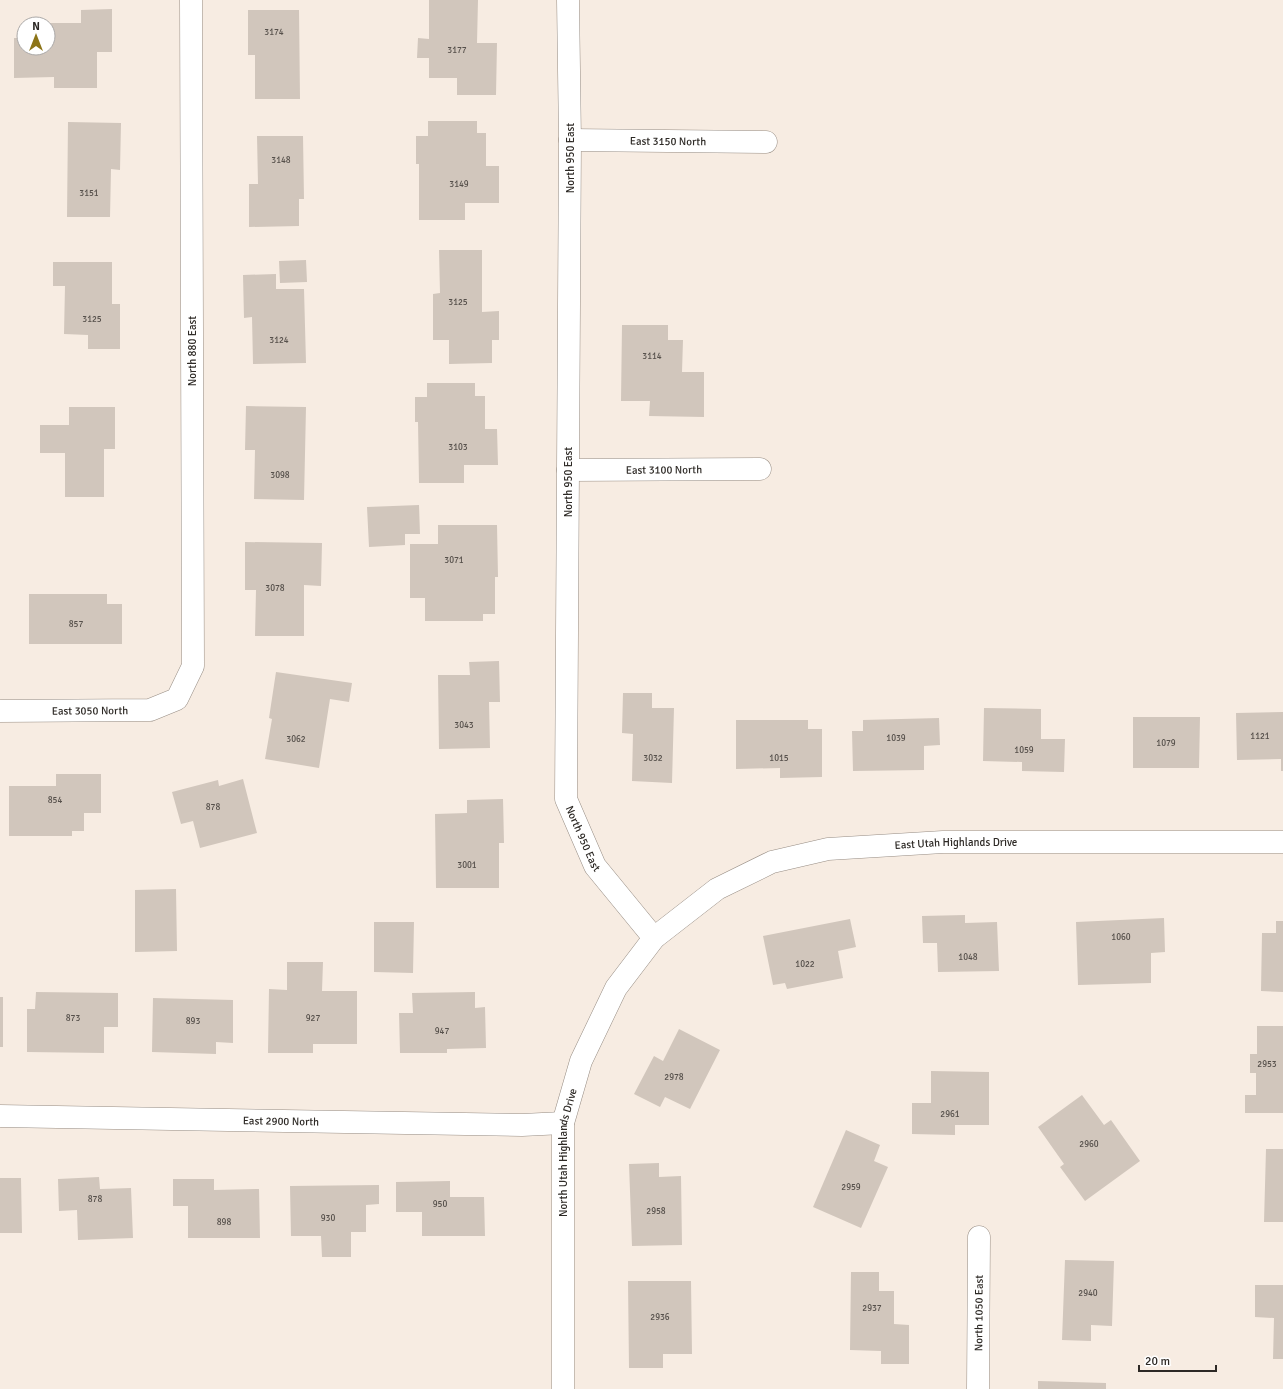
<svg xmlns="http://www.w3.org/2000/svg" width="1283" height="1389" viewBox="0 0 1283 1389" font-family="Signika,sans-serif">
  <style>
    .building { fill: #d1c6bc }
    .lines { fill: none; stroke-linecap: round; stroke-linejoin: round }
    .street-casing { stroke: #978d84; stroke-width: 23 }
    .secondary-casing { stroke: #978d84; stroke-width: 23 }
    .street { stroke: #fff; stroke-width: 22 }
    .secondary { stroke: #fff; stroke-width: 22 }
    .labels { text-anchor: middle; stroke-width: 3.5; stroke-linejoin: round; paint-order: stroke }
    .number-label { font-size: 9px; fill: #56504b }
    .street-label { font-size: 11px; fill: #2d2925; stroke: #fff }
  </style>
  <rect width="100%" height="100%" fill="#f7ece2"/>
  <path class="building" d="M429,0H478L477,43H497L496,95H457V78H429V58H417L418,38L429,39Z
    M112,9V52H97V88H54V77L14,78V38H24V48H48L49,23H81V10Z
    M248,10H299L300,99H255V55H248Z
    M428,121H477V133H486V166H499V203H465V220H419V164H416V136H428Z
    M68,122L121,123L120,170L111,169L110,217H67Z
    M257,136H303L304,199H299V226L249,227V184H258Z
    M439,250H482V312L499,311V340H492V363L449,364V340H433V294L440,293Z
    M306,260L307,282L280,283L279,261Z
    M53,262H112V304H120V349H88V335L64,334L65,286H53Z
    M276,274V289H304L306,363L253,364L252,317L244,318L243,275Z
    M622,325H668V340H683L682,372H704V417L649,416L650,401H621Z
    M427,383H475V396H485V429H497L498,465H464V483H419L418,422H415V397H427Z
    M246,406L306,407L304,500L254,499L255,450H245Z
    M69,407H115V449H104V497H65V453H40V425H69Z
    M419,505L420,534H405V545L369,547L367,507Z
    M438,525H497L498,577H495V614H483V621H425V598H410V544H438Z
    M245,542L322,543L321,586L304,585V636H255L256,590H245Z
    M29,594H107V604H122V644H29Z
    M499,661L500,702H489L490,748L439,749L438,675H470L469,662Z
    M276,672L352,683L349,702L330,699L319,768L265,759L272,719L269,718Z
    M623,693H652V708H674L672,783L632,781L633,734L622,733Z
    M984,708L1041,709V739H1065L1064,772L1022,771V762L983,761Z
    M1283,712V771H1281V759L1237,760L1236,713Z
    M1133,717H1200L1199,768H1133Z
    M939,718L940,745L924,746V770L853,771L852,731H863V720Z
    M736,720H808V729H822V777L780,778V768L736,769Z
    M56,774H101V813H84V831H72V836H9V786H56Z
    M243,779L257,833L200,848L193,821L181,824L172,792L218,780L219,786Z
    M503,799L504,843H499V888H436L435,814L467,813V800Z
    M176,889L177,951L135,952V890Z
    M965,915V923L997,922L999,971L938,972L937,943H923L922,916Z
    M1164,918L1165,952L1151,953V983L1078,985L1076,922Z
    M850,919L856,947L838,951L843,978L787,989L785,983L773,985L763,936Z
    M1276,921H1283V992L1261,991L1262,933H1276Z
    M374,922H414L413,973L374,972Z
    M287,962H323L322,991H357V1044H313V1053H268L269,989L287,990Z
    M36,992L118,993V1027H104V1053L27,1052V1009H35Z
    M475,992V1008L485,1007L486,1048L447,1049V1053H400L399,1013H413L412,993Z
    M0,997H3V1047H0Z
    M153,998L233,1000V1043L216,1042V1054L152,1052Z
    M1257,1026H1283V1113H1245V1095H1256V1073H1250V1054H1257Z
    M679,1029L720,1050L690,1109L665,1097L660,1107L634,1094L654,1056L663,1061Z
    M931,1071L989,1072V1125H955V1135L912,1134V1103H931Z
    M1082,1095L1104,1125L1111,1120L1140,1161L1085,1201L1060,1167L1064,1164L1038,1127Z
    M846,1130L880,1145L874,1161L888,1167L861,1228L813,1207Z
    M1266,1149H1283V1222H1264Z
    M659,1163V1177L681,1176L682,1245L632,1246L629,1164Z
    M99,1177L100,1189L131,1188L133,1238L78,1240L77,1210L59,1211L58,1179Z
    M0,1178H21L22,1233H0Z
    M173,1179H214V1190L259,1189L260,1238H188V1206H173Z
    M450,1181V1197H484L485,1236H422V1212H396V1182Z
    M379,1185V1204L366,1205V1232H351V1257H322L321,1236H291L290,1186Z
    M1065,1260L1114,1261L1112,1326L1091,1325V1341L1062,1340Z
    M851,1272H879V1291H894V1324L909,1325V1364H881V1351L850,1350Z
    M628,1281H691L692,1354H663V1368H629Z
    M1255,1285H1283V1359H1273L1274,1318L1255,1317Z
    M1038,1381L1106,1383V1389H1038Z"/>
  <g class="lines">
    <g class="street-casing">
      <g id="street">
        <path id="s1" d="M568,0L570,140L566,799L595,866L654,938"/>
        <path id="s2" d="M570,140L766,142"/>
        <path id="s3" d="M568,470L760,469"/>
        <path id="s4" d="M0,711L150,710L177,699L193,666L191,0"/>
        <path id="s5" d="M0,1116L522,1125L563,1123"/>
        <path id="s6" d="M978,1389L979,1237"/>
      </g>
    </g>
    <g class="secondary-casing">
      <g id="secondary">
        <path id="s7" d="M563,1389V1123L581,1061L616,988L654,938L717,889L772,862L828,849L943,842H1283"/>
      </g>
    </g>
    <use href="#street" class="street"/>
    <use href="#secondary" class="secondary"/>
  </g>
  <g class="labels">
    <g class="number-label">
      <text x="274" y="35">3174</text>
      <text x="457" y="53">3177</text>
      <text x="281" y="163">3148</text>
      <text x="459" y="187">3149</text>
      <text x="89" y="196">3151</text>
      <text x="458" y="305">3125</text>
      <text x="92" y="322">3125</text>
      <text x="279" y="343">3124</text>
      <text x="652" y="359">3114</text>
      <text x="458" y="450">3103</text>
      <text x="280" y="478">3098</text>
      <text x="454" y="563">3071</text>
      <text x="275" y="591">3078</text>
      <text x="76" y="627">857</text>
      <text x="464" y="728">3043</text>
      <text x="1260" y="739">1121</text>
      <text x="896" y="741">1039</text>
      <text x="296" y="742">3062</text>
      <text x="1166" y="746">1079</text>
      <text x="1024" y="753">1059</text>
      <text x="653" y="761">3032</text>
      <text x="779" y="761">1015</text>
      <text x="55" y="803">854</text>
      <text x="213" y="810">878</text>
      <text x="467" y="868">3001</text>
      <text x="1121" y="940">1060</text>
      <text x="968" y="960">1048</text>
      <text x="805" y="967">1022</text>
      <text x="73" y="1021">873</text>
      <text x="313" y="1021">927</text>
      <text x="193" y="1024">893</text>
      <text x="442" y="1034">947</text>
      <text x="1267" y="1067">2953</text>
      <text x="674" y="1080">2978</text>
      <text x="950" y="1117">2961</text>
      <text x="1089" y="1147">2960</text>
      <text x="851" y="1190">2959</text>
      <text x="95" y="1202">878</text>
      <text x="440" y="1207">950</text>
      <text x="656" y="1214">2958</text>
      <text x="328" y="1221">930</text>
      <text x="224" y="1225">898</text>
      <text x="1088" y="1296">2940</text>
      <text x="872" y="1311">2937</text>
      <text x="660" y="1320">2936</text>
    </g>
    <g class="street-label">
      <text dy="4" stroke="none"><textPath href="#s2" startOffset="98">East 3150 North</textPath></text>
      <text transform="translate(570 158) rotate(-90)" y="4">North 950 East</text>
      <text transform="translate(192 351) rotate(-90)" y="4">North 880 East</text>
      <text dy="4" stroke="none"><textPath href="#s3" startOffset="96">East 3100 North</textPath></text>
      <text transform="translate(568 482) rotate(-90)" y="4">North 950 East</text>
      <text dy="4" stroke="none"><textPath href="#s4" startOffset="90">East 3050 North</textPath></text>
      <text dy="4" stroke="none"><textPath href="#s1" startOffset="842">North 950 East</textPath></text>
      <text dy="4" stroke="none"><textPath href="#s7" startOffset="801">East Utah Highlands Drive</textPath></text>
      <text dy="4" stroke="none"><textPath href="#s5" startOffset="281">East 2900 North</textPath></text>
      <text dy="4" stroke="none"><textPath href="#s7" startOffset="237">North Utah Highlands Drive</textPath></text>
      <text dy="4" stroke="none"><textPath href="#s6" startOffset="76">North 1050 East</textPath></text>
    </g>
  </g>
  <g transform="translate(36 36)"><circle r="19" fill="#ffffff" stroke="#aba9a8"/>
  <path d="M0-3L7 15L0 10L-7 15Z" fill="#8c7418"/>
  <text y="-6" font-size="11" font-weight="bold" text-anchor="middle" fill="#2d2925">N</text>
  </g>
  <path d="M1139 1365v6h77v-6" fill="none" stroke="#2d2925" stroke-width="2"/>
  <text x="1145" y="1365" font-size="12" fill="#2d2925" stroke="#ffffff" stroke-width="3" paint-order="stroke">20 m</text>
</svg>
